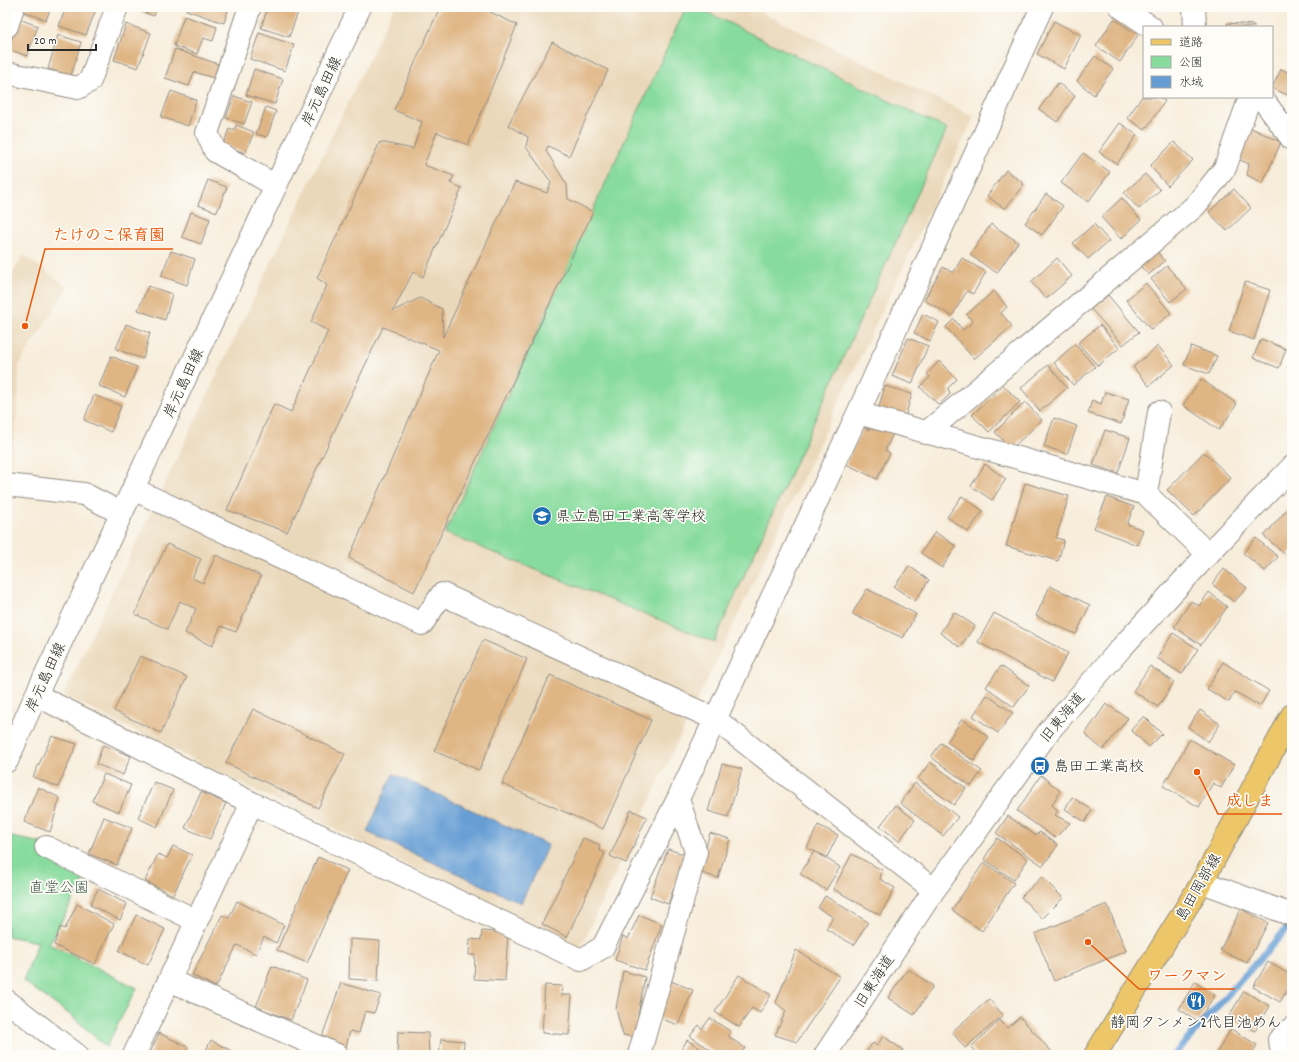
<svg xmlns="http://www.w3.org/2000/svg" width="1299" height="1062" viewBox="0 0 1299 1062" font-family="Dekko,'Klee One',sans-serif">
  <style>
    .built { fill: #ead8ba }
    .green { fill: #87db9d; stroke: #598364 }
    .water { fill: #669ed4; stroke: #486480 }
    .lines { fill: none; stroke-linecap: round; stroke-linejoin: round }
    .stream { stroke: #669ed4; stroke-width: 7 }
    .building { fill: #dfb584 }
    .minor-casing { stroke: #918c83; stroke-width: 24 }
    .major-casing { stroke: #918c83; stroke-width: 24 }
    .minor { stroke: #fff; stroke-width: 22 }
    .major { stroke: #ecc669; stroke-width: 22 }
    .labels { text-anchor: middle; stroke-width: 3.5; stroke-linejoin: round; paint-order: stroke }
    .street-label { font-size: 15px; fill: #2b2b2b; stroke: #fdfcf7 }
    .poi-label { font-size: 15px; fill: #2b2b2b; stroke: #fdfcf7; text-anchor: start }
    .park-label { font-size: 15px; fill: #47604d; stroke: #fdfcf7 }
    .leader { fill: none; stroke: #e8590c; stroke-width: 1.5 }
    .callout-dot { fill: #e8590c; stroke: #fdfcf7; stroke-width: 1.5 }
    .callout-label { font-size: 16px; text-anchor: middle; font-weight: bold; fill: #e8590c; stroke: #fdfcf7; stroke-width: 3.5; stroke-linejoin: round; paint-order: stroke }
  </style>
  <rect width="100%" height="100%" fill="#fdfcf7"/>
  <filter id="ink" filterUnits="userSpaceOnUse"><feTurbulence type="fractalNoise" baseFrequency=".025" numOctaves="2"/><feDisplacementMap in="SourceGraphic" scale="8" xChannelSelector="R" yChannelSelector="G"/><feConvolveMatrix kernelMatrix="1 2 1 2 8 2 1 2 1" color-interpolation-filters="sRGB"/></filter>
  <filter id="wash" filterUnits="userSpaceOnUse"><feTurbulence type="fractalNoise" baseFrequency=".012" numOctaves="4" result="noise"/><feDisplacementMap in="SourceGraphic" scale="16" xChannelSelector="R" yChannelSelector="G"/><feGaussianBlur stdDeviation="0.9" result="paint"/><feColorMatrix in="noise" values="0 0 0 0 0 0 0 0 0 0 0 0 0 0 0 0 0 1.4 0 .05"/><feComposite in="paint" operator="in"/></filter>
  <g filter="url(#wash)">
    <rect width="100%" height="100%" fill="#f7eddb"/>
    <path class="built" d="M394,7H751L974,117L579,950L63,695Z
      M23,255L68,287L19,365L18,400L11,465L7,464V283Z"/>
    <path class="green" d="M686,7H696L947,129L714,642L445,533Z
      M7,836L42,843L43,856L85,878L49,944L137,988L106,1047L73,1017L23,981L38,942L7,936Z"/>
    <path class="water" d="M393,774L548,845L521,903L367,832Z"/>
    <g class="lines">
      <path class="stream" d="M1174,1055L1289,926"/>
    </g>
    <g id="blocks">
      <path class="building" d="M26,7H51L46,20L24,12Z
        M66,7H97L86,35L59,26Z
        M130,7H157L154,16L130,8Z
        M187,7H229L224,23L186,10Z
        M268,7H284L298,12L289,37L261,28Z
        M440,7H480L517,25L468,145L437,132L424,165L454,176L450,183L462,188L423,277L413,272L393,311L420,298L442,309L443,337L515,182L547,193L551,182L526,147L528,137L508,125L552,42L608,70L569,156L548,146L546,151L567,185L568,199L593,212L414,592L349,558L439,350L383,327L287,532L227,510L274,404L291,412L328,331L311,322L327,285L317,278L380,142L413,149L422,122L394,110Z
        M184,16L217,27L213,41L203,38L197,54L174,46Z
        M19,19L38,26L27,56L8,49Z
        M1114,19L1138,35L1120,62L1096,46Z
        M1054,21L1081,35L1064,69L1037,54Z
        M1227,23L1254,25V27H1227Z
        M126,24L151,33L138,68L114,60Z
        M259,33L294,45L285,71L250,59Z
        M58,35L81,42L71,76L48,69Z
        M175,49L218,64L214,78L194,72L189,86L165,78Z
        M1095,56L1113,69L1094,95L1077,81Z
        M254,69L283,79L275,104L246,95Z
        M1281,69L1292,74V97L1272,88Z
        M1058,83L1075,96L1057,122L1039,109Z
        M171,91L196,100L188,126L161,117Z
        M1144,94V97H1159L1165,101L1145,130L1127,118Z
        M234,96L252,102L244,124L226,118Z
        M266,107L276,111L267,137L256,134Z
        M1120,123L1137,135L1117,164L1099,152Z
        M236,125L254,132L245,153L223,145L229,129L234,131Z
        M1251,128L1281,142L1263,183L1247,175L1249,164L1238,159Z
        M1174,142L1193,160L1168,186L1150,166Z
        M1083,153L1110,172L1088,202L1061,183Z
        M1006,170L1024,184L1005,209L987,196Z
        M1145,174L1160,190L1139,209L1124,193Z
        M208,180L227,187L217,212L198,205Z
        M1234,189L1251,208L1227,231L1209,212Z
        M1046,194L1063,206L1042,235L1025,223Z
        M1122,198L1141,220L1121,239L1101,217Z
        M191,212L210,219L201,244L182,237Z
        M991,224L1018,242L997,273L970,255Z
        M1094,224L1109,241L1088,259L1073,243Z
        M1155,249L1165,261L1148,275L1138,263Z
        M171,251L195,259L187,285L161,276Z
        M962,258L986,272L973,294L967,291L952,316L924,300L943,267L953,273Z
        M1057,258L1072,276L1046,299L1031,282Z
        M1167,266L1187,289L1170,302L1151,279Z
        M1245,282L1270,290L1254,340L1229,331Z
        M1146,283L1171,313L1151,330L1126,300Z
        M148,286L172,294L165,320L138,310Z
        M994,291L1007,307L1001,313L1012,326L974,359L946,327L954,319L963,330L973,322L967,314Z
        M1108,295L1139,332L1123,345L1091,309Z
        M923,314L939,322L930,341L914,333Z
        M126,324L150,333L143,359L116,349Z
        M1100,325L1119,348L1098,366L1078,343Z
        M908,338L928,346L912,384L892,376Z
        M1261,339L1286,349L1279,368L1253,358Z
        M1075,344L1095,367L1073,385L1054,363Z
        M1158,346L1174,365L1149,386L1133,367Z
        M1191,346L1217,356L1209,374L1184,365Z
        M111,356L137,367L125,397L99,386Z
        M939,361L957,379L948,388L950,394L939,405L920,387L930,377L927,374Z
        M1292,362V373L1287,368Z
        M1048,365L1067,388L1040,411L1021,388Z
        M1201,379L1237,404L1219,430L1183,405Z
        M1003,385L1020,402L989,432L972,415Z
        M885,386L912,394L905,417L878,410Z
        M1105,392L1129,399L1121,424L1088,413L1092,400L1101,404Z
        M94,395L121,406L111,432L84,420Z
        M1025,402L1042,420L1011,449L995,432Z
        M1054,418L1077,426L1067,454L1044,446Z
        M872,424L893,434L885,450L890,453L877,479L846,464L863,427L869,430Z
        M1105,430L1130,438L1118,473L1093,465Z
        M1204,452L1231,478L1194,516L1167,490Z
        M985,464L1006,479L992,500L971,486Z
        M1025,483L1069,496L1056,538L1064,540L1058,561L1006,546Z
        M962,496L983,511L968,532L947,517Z
        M1107,497L1134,507L1127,524L1143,530L1137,545L1094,528Z
        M1290,506L1292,507V550L1287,556L1264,536Z
        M935,532L956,546L942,568L921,553Z
        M1256,538L1278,557L1265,571L1243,553Z
        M167,544L201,559L192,578L203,583L216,555L261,576L236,632L221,626L212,646L185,633L196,609L180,601L167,629L135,614Z
        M909,566L929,580L915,601L894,587Z
        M1224,569L1247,588L1234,602L1212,584Z
        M1050,586L1090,605L1076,634L1036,616Z
        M867,589L916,614L903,638L852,614Z
        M1209,592L1227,607L1201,645L1174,627L1191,601L1199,606Z
        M954,612L975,626L960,647L940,633Z
        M994,613L1068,653L1052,682L978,642Z
        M1173,633L1198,649L1182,674L1157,658Z
        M483,640L527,659L479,770L434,751Z
        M140,656L187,677L161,733L114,711Z
        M1223,662L1269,691L1260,706L1235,692L1229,702L1207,689Z
        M1001,666L1029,686L1014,707L986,687Z
        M1150,666L1174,682L1158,707L1133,691Z
        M550,675L651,720L603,829L502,784Z
        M987,695L1013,713L998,733L973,716Z
        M1106,704L1128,718L1103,750L1085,734Z
        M253,709L345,754L318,808L226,763Z
        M1200,710L1220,724L1208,742L1188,727Z
        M1144,716L1162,734L1149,747L1131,730Z
        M962,719L989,737L974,761L947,742Z
        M52,736L77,744L58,787L33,777Z
        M1190,739L1234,765L1221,788L1213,783L1199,807L1163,786Z
        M941,743L982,771L971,786L931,757Z
        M103,745L131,756L123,775L96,764Z
        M930,762L966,788L954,805L918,779Z
        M722,764L742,769L728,817L708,811Z
        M104,774L131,785L119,812L92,801Z
        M1041,775L1060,791L1052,805L1058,811L1055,815L1070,823L1055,838L1017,811Z
        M154,782L173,790L157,827L138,818Z
        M915,783L958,817L943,836L900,803Z
        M38,787L60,798L50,832L24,822Z
        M201,792L226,803L210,839L185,828Z
        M1072,797L1092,810L1085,822L1065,809Z
        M896,805L915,820L899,841L880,826Z
        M631,810L647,817L626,863L610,856Z
        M1008,816L1035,835L1040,832L1058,845L1043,866L996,833Z
        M104,817L132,828L117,865L89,854Z
        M818,825L838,835L827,857L807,848Z
        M710,833L730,839L718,878L698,872Z
        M583,838L600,845L599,850L605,853L567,937L542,924Z
        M997,838L1028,859L1014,880L984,859Z
        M173,846L192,855L173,895L145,881L158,854L167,858Z
        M668,849L686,855L668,904L650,897Z
        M814,851L840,867L826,890L800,874Z
        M852,854L882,870L880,879L895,888L880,915L833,889Z
        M318,857L348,870L307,963L277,950Z
        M984,862L1014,883L982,931L952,910Z
        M1042,877L1063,898L1042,919L1021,897Z
        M98,889L127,904L120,920L90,905Z
        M825,896L868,922L854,945L826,929L833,917L818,908Z
        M237,901L284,925L276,943L264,937L256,954L237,945L216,987L192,975L222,915L229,918Z
        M77,904L114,924L95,964L54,945L60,927L65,929Z
        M1107,904L1126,951L1054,981L1035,934Z
        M1241,909L1268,923L1247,963L1220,950Z
        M136,915L165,929L148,965L119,951Z
        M639,915L662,924L645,970L615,960L623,936L628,939Z
        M482,931L508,933L505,981L474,979L475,955H469L470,939L481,940Z
        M350,939L380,941L378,981L349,979Z
        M796,950L840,977L797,1042L775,1035L786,1011L776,1003Z
        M1268,962L1292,976V981L1280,1002L1253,987Z
        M272,966L307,980L291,1020L256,1007Z
        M908,969L933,986L914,1015L888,998Z
        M623,971L645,977L634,1037L623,1035L616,1009Z
        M739,975L771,995L760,1013L752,1008L739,1027L715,1012Z
        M666,979L693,990L678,1025L651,1015Z
        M1195,982L1215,995L1198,1021L1179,1009Z
        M341,983L381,995L374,1013L365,1011L359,1033L350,1031L346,1047L322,1037Z
        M545,985L562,986L561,995H572L569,1035L542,1033Z
        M1244,991L1270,1006L1255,1031L1229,1016Z
        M989,999L1003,1015L965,1048L952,1032Z
        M1020,1017L1052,1052L1049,1055H978L971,1047L1000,1020L1007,1028Z
        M710,1018L730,1031L729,1037L745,1048L740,1055H718L690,1036L699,1025L702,1029Z
        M1231,1029L1257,1045L1251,1055L1216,1054Z
        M398,1032L428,1033L429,1055H397Z
        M159,1033L188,1047L184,1055H149Z
        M883,1036L903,1050L900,1055H864L873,1043L877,1046Z
        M441,1039L464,1041L463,1055H439Z
        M211,1040L239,1055H204Z
        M687,1040L710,1055H678Z"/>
    </g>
  </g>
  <g filter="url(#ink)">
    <use href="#blocks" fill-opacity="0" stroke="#918c83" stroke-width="1"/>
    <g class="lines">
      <g class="minor-casing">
        <path id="minor" d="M250,7L207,133L215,151L276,186
          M1121,7L1151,27
          M1194,7L1195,27
          M7,26L13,7
          M7,73L78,88L90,81L117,7
          M1261,97L1292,139
          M858,413L1146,494L1208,554
          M926,433L1195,206L1225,168L1250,97
          M7,485L84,494L121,513
          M133,489L422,624L442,594L715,719L934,890
          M1146,494L1159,412
          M36,695L252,803L134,1055
          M7,761L36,695L360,7
          M252,803L581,960L603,947L678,799L858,413L1042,7
          M46,847L197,921
          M1202,882L1292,915
          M169,980L337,1055
          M7,1001L77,1055
          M639,1055L696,852L678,799
          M825,1055L934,890L1049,731L1122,647L1208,554L1292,467
          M1283,1055L1279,1040L1292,1028"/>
      </g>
      <g class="major-casing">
        <path id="major" d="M1095,1055L1202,882L1292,715"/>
      </g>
      <use href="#minor" class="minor"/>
      <use href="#major" class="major"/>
    </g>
  </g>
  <defs>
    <g id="school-disc" transform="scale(1)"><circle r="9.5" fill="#1f6fb2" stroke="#fdfcf7"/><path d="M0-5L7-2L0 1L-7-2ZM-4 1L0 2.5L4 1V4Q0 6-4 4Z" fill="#fff"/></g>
    <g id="bus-disc" transform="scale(1)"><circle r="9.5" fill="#1f6fb2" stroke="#fdfcf7"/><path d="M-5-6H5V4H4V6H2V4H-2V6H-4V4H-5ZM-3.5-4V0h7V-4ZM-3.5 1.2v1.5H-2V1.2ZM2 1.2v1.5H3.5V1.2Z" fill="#fff"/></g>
    <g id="restaurant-disc" transform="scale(1)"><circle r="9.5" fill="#1f6fb2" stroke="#fdfcf7"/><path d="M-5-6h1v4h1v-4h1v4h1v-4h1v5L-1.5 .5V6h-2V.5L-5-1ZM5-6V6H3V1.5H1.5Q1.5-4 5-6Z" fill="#fff"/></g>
  </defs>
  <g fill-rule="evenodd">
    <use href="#school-disc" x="542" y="516"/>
    <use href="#bus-disc" x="1040" y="766"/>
    <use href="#restaurant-disc" x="1196" y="1001"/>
  </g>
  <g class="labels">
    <g class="street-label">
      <text transform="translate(321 91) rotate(-65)" y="5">岸元島田線</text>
      <text transform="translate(183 383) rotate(-65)" y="5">岸元島田線</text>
      <text transform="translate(45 677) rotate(-65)" y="5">岸元島田線</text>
      <text transform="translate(1062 717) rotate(-50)" y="5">旧東海道</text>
      <text transform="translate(1198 887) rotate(-60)" y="5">島田岡部線</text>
      <text transform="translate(874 981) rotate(-57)" y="5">旧東海道</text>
    </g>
    <g class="poi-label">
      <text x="556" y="521">県立島田工業高等学校</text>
      <text x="1054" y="771">島田工業高校</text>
      <text x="1196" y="1027" text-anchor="middle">静岡タンメン2代目池めん</text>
    </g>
    <g class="park-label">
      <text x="59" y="892">直堂公園</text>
    </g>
  </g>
  <path class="leader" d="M25 326L45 249H173M1197 772L1218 814H1282M1088 942L1139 989H1235"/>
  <g class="callout-dot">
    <circle cx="25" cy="326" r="4"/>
    <circle cx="1197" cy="772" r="4"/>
    <circle cx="1088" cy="942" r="4"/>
  </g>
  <g class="callout-label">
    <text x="109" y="240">たけのこ保育園</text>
    <text x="1250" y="806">成しま</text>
    <text x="1187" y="981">ワークマン</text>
  </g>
  <rect width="1299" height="1062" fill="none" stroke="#fdfcf7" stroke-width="24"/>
  <rect x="1143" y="26" width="130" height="72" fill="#fdfcf7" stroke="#a9a8a5"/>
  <rect x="1151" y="39" width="20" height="6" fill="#ecc669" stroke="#a9a8a5"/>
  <text x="1179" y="46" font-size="12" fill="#2b2b2b">道路</text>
  <rect x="1151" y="56" width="20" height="12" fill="#87db9d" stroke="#a9a8a5"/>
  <text x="1179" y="66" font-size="12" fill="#2b2b2b">公園</text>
  <rect x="1151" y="76" width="20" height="12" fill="#669ed4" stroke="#a9a8a5"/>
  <text x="1179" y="86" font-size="12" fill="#2b2b2b">水域</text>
  <path d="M28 44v6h68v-6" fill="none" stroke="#2b2b2b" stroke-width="2"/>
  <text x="34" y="44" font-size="12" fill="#2b2b2b" stroke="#fdfcf7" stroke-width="3" paint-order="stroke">20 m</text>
</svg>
